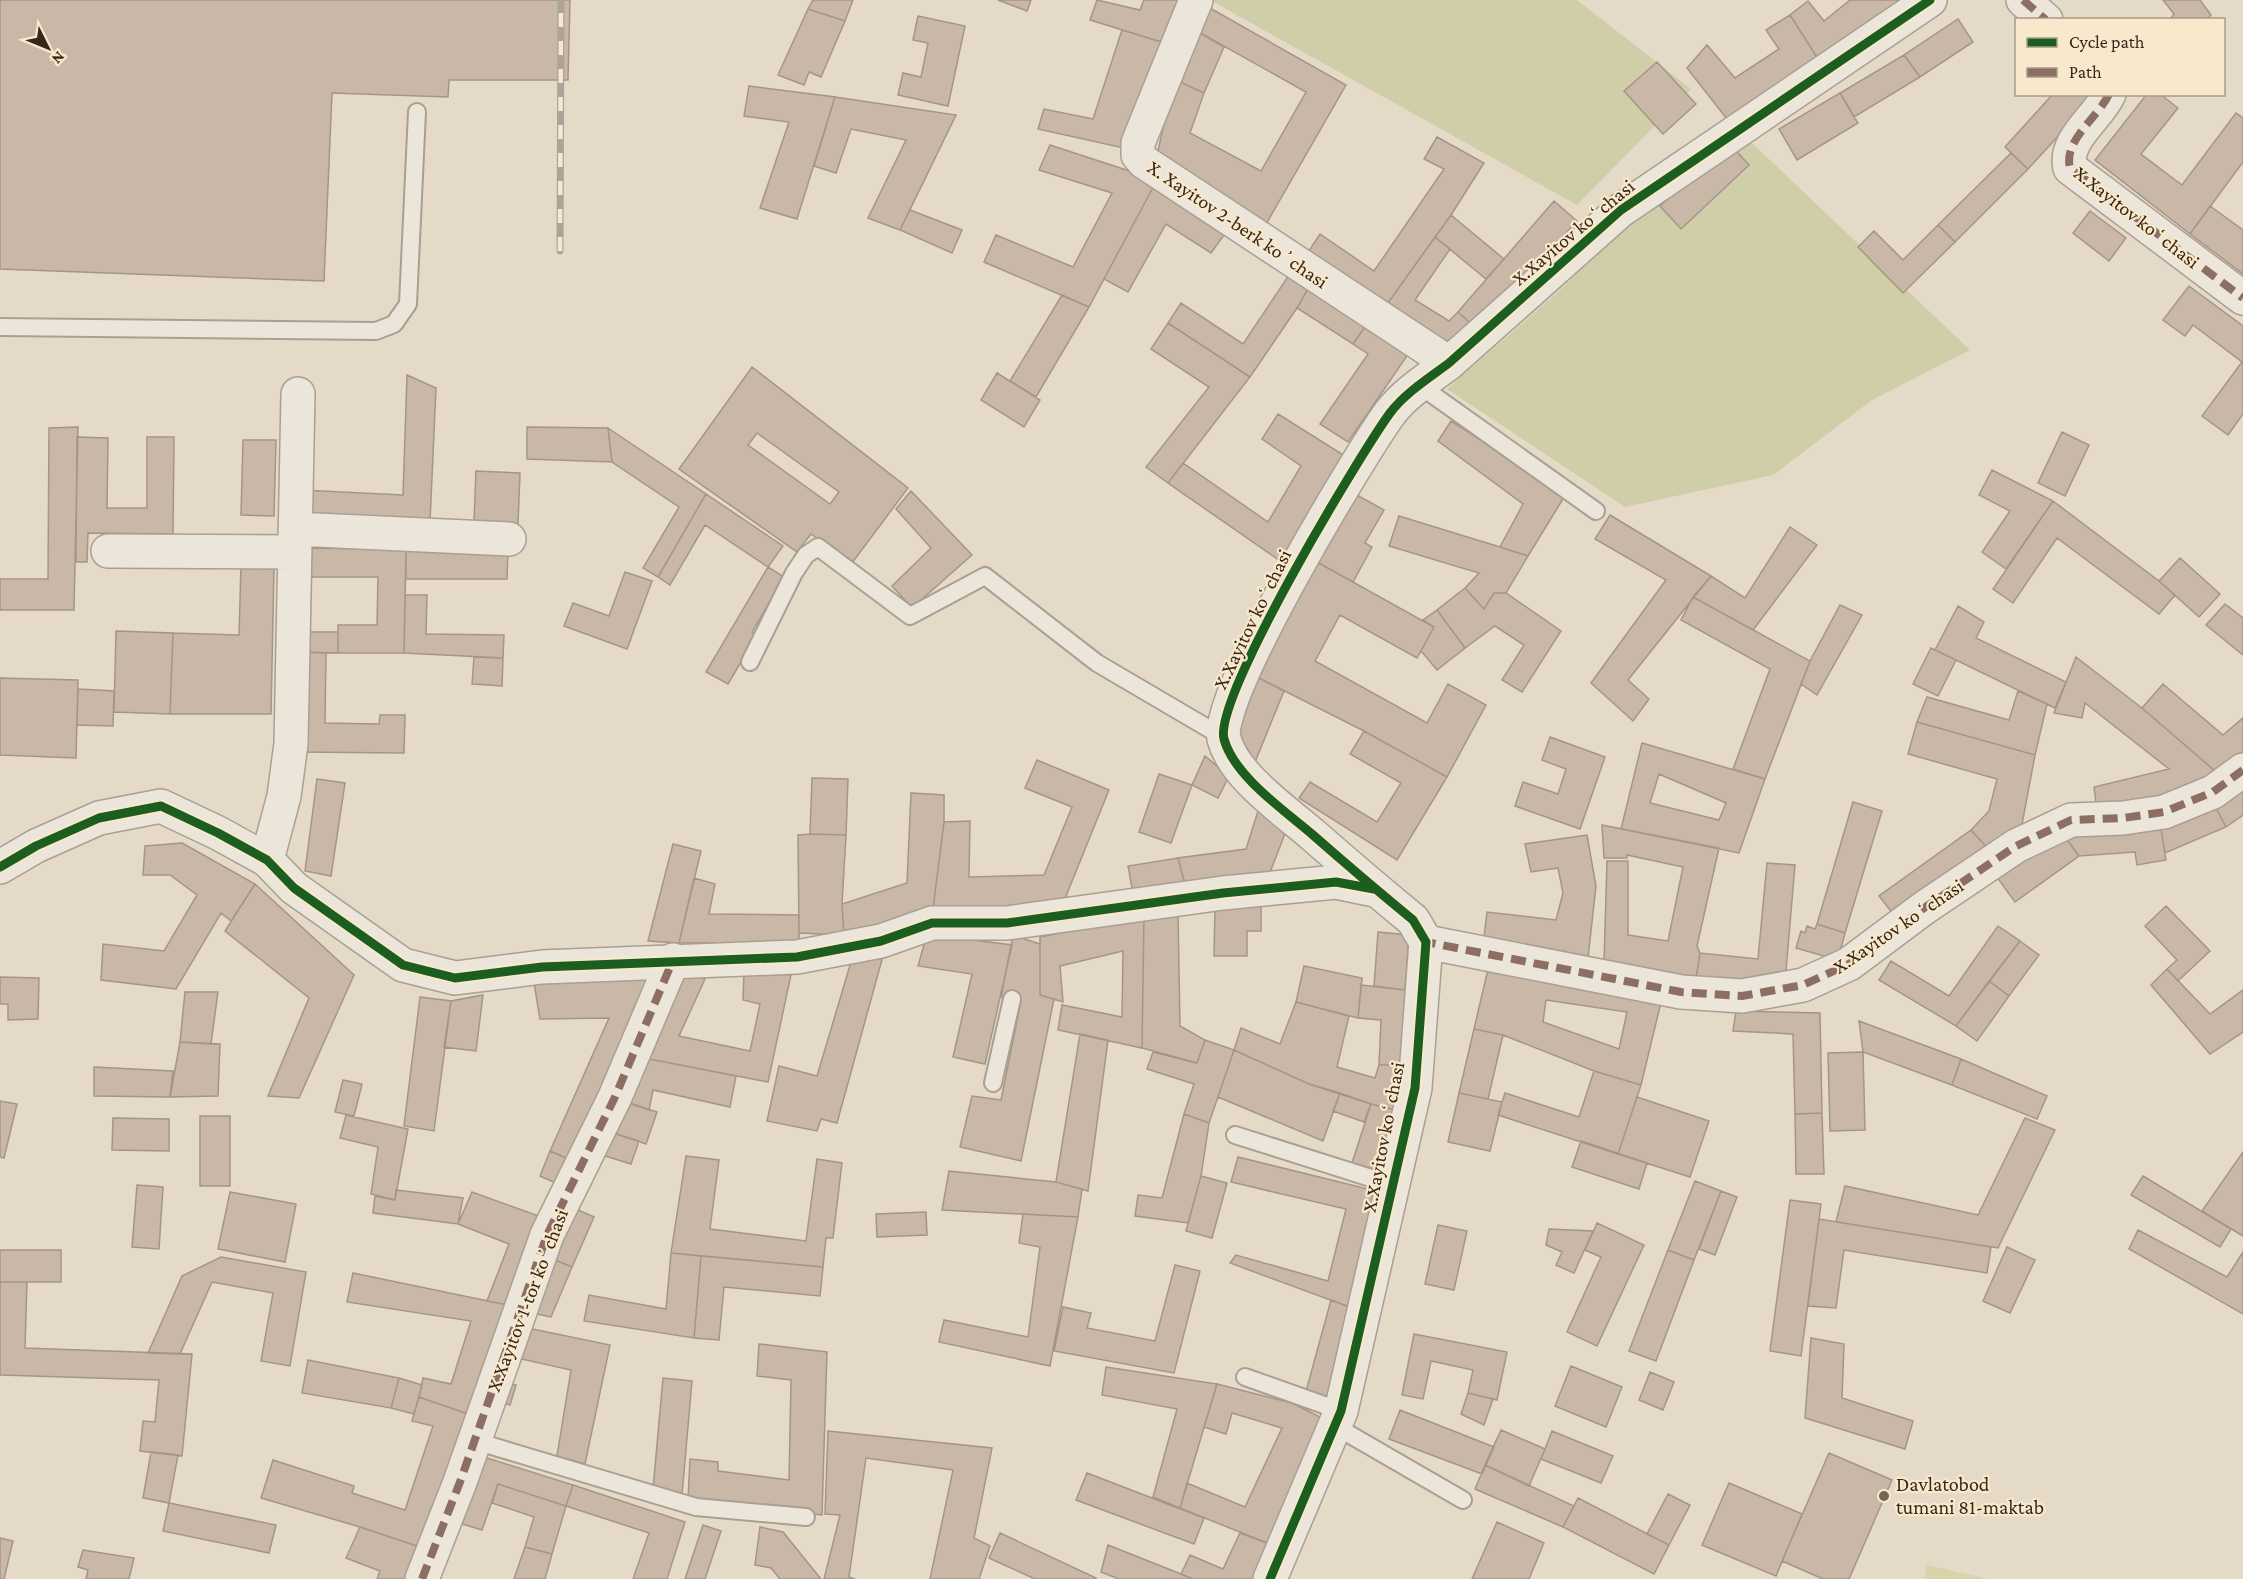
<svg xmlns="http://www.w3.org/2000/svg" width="2243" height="1579" viewBox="0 0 2243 1579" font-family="'Crimson Pro',serif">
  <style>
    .green { fill: #d7d4a9 }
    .cemetery { fill: #d0cda9 }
    .building { fill: #c9b7a8; stroke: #a59588; stroke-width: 1.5; fill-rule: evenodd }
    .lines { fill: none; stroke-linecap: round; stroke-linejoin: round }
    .lane-casing { stroke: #a99f92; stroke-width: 20 }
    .street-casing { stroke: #a99f92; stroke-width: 36 }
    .lane { stroke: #ece5da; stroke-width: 16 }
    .street { stroke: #ece5da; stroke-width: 33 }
    .rail-casing { stroke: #aba49b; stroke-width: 7 }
    .rail { stroke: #f8e9cc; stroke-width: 4.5; stroke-dasharray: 14; stroke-linecap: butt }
    .quiet { stroke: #8d6e63; stroke-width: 8; stroke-dasharray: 15 8; stroke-linecap: butt }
    .cycleway-casing { stroke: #f8e9cc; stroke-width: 13 }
    .cycleway { stroke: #1b5e20; stroke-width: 9 }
    .poi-dot { fill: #746657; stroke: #f8e9cc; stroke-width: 2 }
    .labels { text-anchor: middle; stroke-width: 4.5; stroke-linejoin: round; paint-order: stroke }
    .street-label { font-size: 20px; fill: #37271a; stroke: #f8e9cc }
    .poi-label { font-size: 20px; fill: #37271a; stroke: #f8e9cc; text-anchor: start }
  </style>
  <rect width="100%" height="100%" fill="#e5dac8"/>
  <path class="green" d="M1927,1565L1988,1579H1924Z"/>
  <path class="cemetery" d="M1210,0H1577L1691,89L1577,205Z
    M1751,142L1970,350L1872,400L1773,475L1625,507L1447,389L1559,291L1642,208Z"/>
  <path class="building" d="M0,0H570L568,80H449L448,97L332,93L324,281L0,269Z
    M813,0H853L845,21L808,9Z
    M998,0H1031L1027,11Z
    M1097,0L1140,10L1144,0H1183L1168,44L1090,20Z
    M1850,0H1910L1820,62L1790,15L1808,1L1824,21Z
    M2163,0H2200L2211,15L2207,20H2170L2174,14Z
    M1208,7L1346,85L1265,226L1155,164L1174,79L1204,93L1190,133L1261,171L1306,92L1195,30Z
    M808,9L845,21L821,77L809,72L804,85L778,75Z
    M1790,15L1820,62L1727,119L1687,68L1707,45L1735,78L1779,49L1766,30Z
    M918,16L965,26L948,106L898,95L903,73L921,77L928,43L913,40Z
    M1958,19L1973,42L1920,77L1904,55Z
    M1122,30L1168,44L1128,149L1038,129L1044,109L1093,119Z
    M1195,30L1224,47L1204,93L1174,79Z
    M1904,55L1920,77L1854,117L1840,93Z
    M1657,62L1696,104L1663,134L1624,91Z
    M749,86L835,97L797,219L760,208L789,122L744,116Z
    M1840,93L1858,123L1797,160L1779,129Z
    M2053,94H2097L2028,169L2005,147Z
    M2147,94H2160L2178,108L2141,154L2182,185L2236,113L2243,118V162L2190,234L2095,160Z
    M835,97L956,115L900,230L868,218L906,140L851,129L836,173L814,166Z
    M1437,137L1484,163L1451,215L1383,310L1305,257L1320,234L1374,271L1444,169L1424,159Z
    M1728,142L1749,165L1681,229L1660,206Z
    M1050,145L1157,180L1089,307L984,262L996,235L1073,267L1112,193L1039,170Z
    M2011,153L2028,169L1955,242L1938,225Z
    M1157,180L1229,228L1211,253L1166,224L1128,292L1104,279Z
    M1554,201L1577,221L1479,331L1458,312Z
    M2210,206L2243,230V274L2190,234Z
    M910,210L962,230L952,253L900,230Z
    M2090,211L2126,238L2109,261L2073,233Z
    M1451,215L1504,259L1486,279L1435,237Z
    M1938,225L1955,242L1903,293L1858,247L1874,231L1903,260Z
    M1435,237L1450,249L1415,300L1449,321L1458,312L1479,331L1446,350L1383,310Z
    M1293,269L1312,282L1297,308L1250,377L1168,323L1181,303L1243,344Z
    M1312,282L1369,321L1353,344L1297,308Z
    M2189,286L2243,326V414L2228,435L2202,416L2242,362L2193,325L2185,336L2163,320Z
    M1062,295L1089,307L1036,397L1010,381Z
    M1369,321L1411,350L1348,442L1320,424L1368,354L1353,344Z
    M1168,323L1250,377L1168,483L1146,467L1209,387L1151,349Z
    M752,367L908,488L852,563L811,534L797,552L679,469ZM757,433L839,492L830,504L748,445Z
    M997,373L1040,400L1024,427L981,400Z
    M407,375L436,388L430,522L300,517L301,490L403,495Z
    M1278,414L1345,456L1283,563L1168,483L1183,463L1268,522L1301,466L1262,439Z
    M1451,421L1566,494L1528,556L1500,547L1523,504L1438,441Z
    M78,427L74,610H0V579H48L49,428Z
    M527,427L608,428L612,462L527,459Z
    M608,428L706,494L658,577L643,568L679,507L612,462Z
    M2062,432L2089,445L2065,496L2038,483Z
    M77,437L108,438L107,508H147V437H174L173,534L88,533L87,562H76Z
    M243,440H276L274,516L241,515Z
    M1992,470L2053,501L2006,569L1982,552L2010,511L1979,495Z
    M476,471L520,473L518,524L474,522Z
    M911,491L972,555L912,608L892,586L931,548L896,509Z
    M706,494L783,546L768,567L705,525L670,585L658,577Z
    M1355,494L1384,510L1365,543L1372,547L1353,582L1317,562Z
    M2053,501L2159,581L2175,595L2159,614L2057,538L2013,603L1993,589Z
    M1610,515L1711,576L1628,680L1649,699L1633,721L1591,683L1666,580L1595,539Z
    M1399,516L1500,547L1528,556L1506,593H1494L1484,609L1465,588L1479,573L1389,546Z
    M1790,527L1817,545L1753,630L1693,597L1711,576L1745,598Z
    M299,548L406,549L404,653H338V625H377L378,577H299Z
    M406,549H508L507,579H406Z
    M2180,558L2220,594L2199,617L2159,581Z
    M1317,562L1434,627L1417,658L1340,615L1315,661L1427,723L1448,684L1486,705L1447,777L1364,731L1255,676Z
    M241,565L274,567L271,714H170L173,633L239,635Z
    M768,567L784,577L752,632L757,635L728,684L706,672Z
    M625,572L652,581L627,649L564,626L573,603L609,616Z
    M1465,588L1484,609L1494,593H1506L1561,631L1522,692L1502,680L1524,645L1495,626L1465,648L1437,610Z
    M405,595H427L426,634L504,635L503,658L404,653Z
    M1693,597L1810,661L1765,779L1733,769L1770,669L1681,620Z
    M2225,604L2243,618V655L2206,625Z
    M1840,605L1862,615L1817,695L1801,684L1810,661Z
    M1958,606L1984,622L1976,638L2066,682L2055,708L1935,650Z
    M1437,610L1465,648L1437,670L1421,651L1434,627L1423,620Z
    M116,631L173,633L170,714L114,712Z
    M299,632H338V653L299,652Z
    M1931,648L1956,660L1938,696L1913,684Z
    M299,652L326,653L325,723L379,724L380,715H405L404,753L297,752Z
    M474,657L503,658L502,686L472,684Z
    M2076,657L2142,708L2222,777L2193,793L2097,812L2094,787L2169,769L2085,703L2082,718L2054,713Z
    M1255,676L1284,691L1255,762L1238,734Z
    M0,678L78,680L76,758L0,755Z
    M2163,684L2223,735L2243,718V758L2222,777L2142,708Z
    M78,689L114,691L113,726L77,725Z
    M2018,691L2047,704L2035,755L1917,722L1927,697L2009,720Z
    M1917,722L2035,755L2020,835L1993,854L1971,830L1989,811L1997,779L1908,754Z
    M1364,731L1447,777L1397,860L1299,798L1310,782L1377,822L1401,783L1350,754Z
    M1550,737L1605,757L1580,829L1515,806L1523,782L1558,794L1566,769L1542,760Z
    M1642,743L1765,779L1739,853L1621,829ZM1659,774L1726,803L1719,820L1650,803Z
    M1205,756L1229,776L1218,798L1192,785Z
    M1037,760L1109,790L1062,906L933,909L944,822L970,821L969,877L1044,875L1072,807L1025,788Z
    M1159,774L1192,785L1171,843L1139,832Z
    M812,778L848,779L846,835L810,834Z
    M317,779L345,783L331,876L305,871Z
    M2243,786V815L2226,827L2215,806Z
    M911,793L944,795V822L933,909L844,935L842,904L907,883Z
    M1853,802L1882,811L1845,933L1817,924Z
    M2215,806L2226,827L2165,853L2161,829Z
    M1259,808L1286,831L1269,875L1185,884L1178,858L1246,849Z
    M1602,825L1719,848L1697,946L1700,953L1696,979L1604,962L1607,861H1628V935L1668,941L1683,867L1627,855V858H1604Z
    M2161,829L2166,860L2137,865L2135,852L2079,856L2060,830Z
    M1971,830L1993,854L1897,919L1879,896Z
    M2060,830L2079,856L2015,902L1996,876Z
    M810,834L846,835L842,904L844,935L799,933L798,835Z
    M1587,835L1596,886L1588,958L1483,946L1487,912L1556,920L1563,893L1558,868L1531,872L1525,844Z
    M182,843L255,884L231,921L221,913L176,989L101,980L103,944L164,951L197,895L170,875H143L145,846Z
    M673,844L701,851L679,943L648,941Z
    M1178,858L1185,884L1133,893L1128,866Z
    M1767,863L1795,865L1785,982L1696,979L1700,953L1758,959Z
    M694,878L715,884L709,914L799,915V943H679Z
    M255,884L354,975L299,1098L268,1096L309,998L225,931Z
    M1261,901V931H1247V956H1214L1215,906Z
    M2166,906L2210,951L2178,981L2167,969L2177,960L2145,926Z
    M1178,911L1180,1026L1205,1040L1197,1063L1142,1048L1144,916Z
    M1144,916L1142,1048L1058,1030L1062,1005L1122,1017L1123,951L1060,966L1063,1002L1040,995V937Z
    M1817,924L1845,933L1838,960L1796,948L1801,931L1805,933L1807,926L1815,929Z
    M1998,926L2020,941L1956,1026L1879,980L1891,961L1949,996Z
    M1378,932L1409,935L1405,990L1374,986Z
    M927,934L1012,945L985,1064L953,1057L972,974L918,966Z
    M1013,935L1040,944V995L1054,999L1021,1161L960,1147L972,1096L1001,1100L1021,1001L1001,997Z
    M2020,941L2039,955L2009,996L1989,981Z
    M883,956L837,1123L821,1119L817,1131L767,1121L779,1066L817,1076L851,962Z
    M1304,966L1362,978L1358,1018L1296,1002Z
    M676,969L705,979L679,1036L750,1051L760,1004L743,1000L744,971L791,975L768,1082L639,1057Z
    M1488,969L1663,994L1641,1085L1594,1071L1503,1035L1474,1029ZM1546,1000L1627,1012L1619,1049L1543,1022Z
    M2167,969L2210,1014L2243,990V1032L2210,1054L2151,985Z
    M660,972L578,1163L550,1151L609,1018L540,1019L534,983Z
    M0,977L39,978L38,1019L8,1020V1004H0Z
    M1989,981L2009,996L1977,1041L1956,1026Z
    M1361,985L1405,990L1404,1065H1379L1381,1020L1358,1018Z
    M185,992H218L211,1044L180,1042Z
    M483,995L476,1051L444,1047L451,1001Z
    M420,997L451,1001L434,1131L404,1126Z
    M1296,1002L1349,1016L1337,1067L1375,1078L1379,1065H1404L1400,1111L1371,1104L1309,1084L1234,1050L1241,1028L1280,1044Z
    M1736,1011L1820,1013L1822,1113L1795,1114L1793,1034L1733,1031Z
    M1859,1021L1961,1059L1952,1085L1863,1052Z
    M1474,1029L1503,1035L1488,1099L1459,1093Z
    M1080,1034L1108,1040L1088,1191L1056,1182Z
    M1205,1040L1234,1050L1209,1123L1184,1114L1194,1084L1147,1069L1153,1052L1197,1063Z
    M180,1042L220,1044L218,1096L170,1097Z
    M1234,1050L1309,1084L1340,1093L1323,1141L1218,1097Z
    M1863,1052L1865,1130L1830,1131L1828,1053Z
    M639,1057L736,1076L730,1107L653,1090L649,1110L620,1100Z
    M1961,1059L2047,1096L2037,1119L1952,1085Z
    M94,1067L173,1071L170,1097L94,1096Z
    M1594,1071L1641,1085L1618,1154L1498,1115L1505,1093L1579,1117Z
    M343,1080L362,1084L354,1116L335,1112Z
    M1340,1093L1371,1104L1364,1122L1333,1111Z
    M1459,1093L1502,1102L1490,1151L1448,1142Z
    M1637,1097L1709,1121L1690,1177L1618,1154Z
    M620,1100L657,1112L646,1144L610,1132Z
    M0,1101L17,1104L4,1158L0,1157Z
    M1371,1104L1400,1111L1385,1172L1352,1163Z
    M1822,1113L1824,1174H1796L1795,1114Z
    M1184,1114L1209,1123L1201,1176L1188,1223L1135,1216L1138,1195L1162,1198Z
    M346,1115L408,1129L395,1200L371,1194L378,1147L340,1138Z
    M200,1116H230V1186H200Z
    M113,1118L169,1119V1151L112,1150Z
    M2025,1118L2055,1130L1998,1248L1836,1222L1845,1186L1978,1215Z
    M610,1132L639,1141L631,1164L602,1155Z
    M1581,1141L1647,1163L1639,1189L1572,1167Z
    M550,1151L578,1163L567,1188L540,1176Z
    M2243,1152V1236L2202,1211Z
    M686,1156L719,1160L710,1229L806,1241L817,1159L842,1163L833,1238H826L823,1267L671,1253Z
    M1238,1157L1380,1192L1352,1308L1230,1263L1236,1255L1328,1281L1346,1209L1231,1182Z
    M949,1171L1056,1182L1082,1189L1078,1217L942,1210Z
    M1201,1176L1227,1183L1212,1238L1186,1231Z
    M2143,1176L2231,1229L2220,1247L2131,1195Z
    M1695,1181L1721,1191L1694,1260L1668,1250Z
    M137,1185L163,1187L159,1249L132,1247Z
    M396,1190L463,1198L458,1224L373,1213L375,1196L395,1200Z
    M1721,1191L1737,1197L1715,1255L1699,1249Z
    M230,1192L296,1204L285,1262L218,1249Z
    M472,1192L547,1219L512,1306L487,1301L509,1244L458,1224Z
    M1790,1200L1821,1204L1801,1356L1770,1351Z
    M569,1206L594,1217L572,1267L548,1257Z
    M926,1212L927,1235L877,1237L876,1214Z
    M1023,1214L1078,1217L1050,1366L939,1342L944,1320L1028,1337L1040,1247L1019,1243Z
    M1819,1219L1991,1247L1987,1273L1844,1250L1836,1308L1808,1306Z
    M1597,1223L1644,1245L1597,1346L1567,1332L1601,1257L1585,1250Z
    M1438,1225L1467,1231L1454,1290L1425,1284Z
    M1549,1229L1593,1231L1574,1273L1556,1265L1562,1252L1546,1245Z
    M2138,1230L2227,1277L2243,1252V1314L2129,1249Z
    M2007,1247L2035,1260L2010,1313L1983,1301Z
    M0,1250H61V1282H0Z
    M1668,1250L1694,1260L1656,1361L1629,1351Z
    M671,1253L701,1256L694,1338L584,1321L589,1295L666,1309Z
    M701,1256L823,1267L820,1296L724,1287L719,1340L694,1338Z
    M221,1257L306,1272L290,1366L261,1361L273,1293L212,1282L180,1354L148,1353L182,1276Z
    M548,1257L572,1267L551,1317L527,1312Z
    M1175,1265L1200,1271L1174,1373L1054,1351L1063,1307L1091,1313L1087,1328L1155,1341Z
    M353,1273L512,1306L471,1415L419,1397L423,1378L451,1384L471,1321L347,1302Z
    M0,1282H27L25,1348L192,1354L182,1456L140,1451L143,1421L155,1422L159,1380L0,1375Z
    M1331,1300L1352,1308L1330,1402L1305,1395Z
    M523,1327L610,1345L585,1464L557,1456L571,1370L517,1358Z
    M1414,1334L1507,1352L1497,1400L1468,1393L1473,1370L1431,1361L1423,1399L1402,1395Z
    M1811,1338L1844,1344L1842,1398L1913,1421L1905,1449L1805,1418Z
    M759,1344L827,1352L822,1515L688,1499L690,1459L718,1462V1471L789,1480L791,1380L757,1376Z
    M308,1360L399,1378L391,1408L302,1393Z
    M1571,1366L1622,1387L1606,1427L1555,1406Z
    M1106,1367L1217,1384L1180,1508L1153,1497L1177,1409L1102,1395Z
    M1650,1372L1674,1382L1663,1410L1639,1400Z
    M399,1378L422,1385L414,1414L391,1408Z
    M663,1378L692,1381L682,1495L653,1489Z
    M502,1381L516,1385L510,1405L496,1401Z
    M1217,1384L1292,1403L1324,1419L1267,1543L1180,1508L1187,1483L1245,1507L1282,1428L1232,1413L1226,1434L1204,1427Z
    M1468,1393L1493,1399L1484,1425L1461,1414Z
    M419,1397L471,1415L426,1549L360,1527L261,1498L273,1460L354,1486L352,1493L405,1510L433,1426L412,1421Z
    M1400,1410L1494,1447L1482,1474L1389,1439Z
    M1501,1430L1545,1449L1529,1486L1485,1465Z
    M828,1431L992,1448L974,1538L990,1546L979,1579H930L953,1470L866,1458L849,1577L855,1579H824L840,1515L825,1514Z
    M1552,1431L1613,1456L1601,1483L1541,1459Z
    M151,1452L178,1455L169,1503L143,1498Z
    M1829,1453L1892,1480L1849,1579H1823L1782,1561Z
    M484,1457L573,1485L566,1506L498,1484L482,1530L462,1524Z
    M1485,1465L1574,1506L1563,1527L1475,1489Z
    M1087,1473L1204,1518L1194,1544L1076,1500Z
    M1729,1483L1802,1514L1776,1576L1702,1545Z
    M498,1484L566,1506L552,1554L525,1547L534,1517L492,1503Z
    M573,1485L685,1522L667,1579H633L649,1533L566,1506Z
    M1668,1494L1690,1505L1669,1545L1647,1534Z
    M1578,1498L1669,1545L1654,1574L1563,1527Z
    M169,1503L276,1525L269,1553L163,1531Z
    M1497,1522L1544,1543L1529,1579H1472Z
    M703,1525L721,1531L705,1579H685Z
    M360,1527L426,1549L414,1579H377L380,1571L346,1558Z
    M760,1527L783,1532L821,1579H780L771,1568L755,1565Z
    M1000,1533L1096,1578V1579H1035L989,1558Z
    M1240,1533L1267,1543L1254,1579H1193L1181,1574L1190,1555L1223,1569Z
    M0,1538L13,1541L4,1579H0Z
    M1108,1545L1181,1574L1193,1579H1119L1101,1572Z
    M525,1547L552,1554L545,1579H514Z
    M83,1550L134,1558L129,1579H86L88,1570L78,1567Z"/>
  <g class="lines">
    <g class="lane-casing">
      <path id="lane" d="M0,327L376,331L394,324L408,304L417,112
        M1419,385L1596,511
        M750,662L794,573L806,555L818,547L910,616L985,576L1097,663L1223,737
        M993,1083L1012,999
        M1235,1135L1393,1185
        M1245,1377L1341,1411
        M1335,1426L1463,1500
        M475,1441L696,1507L806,1517"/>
    </g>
    <g class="street-casing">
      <path id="street" d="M1196,0L1138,143V155L1144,162L1449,363
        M2023,0L2046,20
        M2109,94C2098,118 2063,140 2070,168L2243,298
        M295,529L509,539
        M108,551L295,552
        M267,860L284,796L291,744L298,394
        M0,867L36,846L99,818L161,806L218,833L267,860L294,888L403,965L455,978L542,967L797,957L881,941L932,923H1007L1223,893L1336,882L1375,890
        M1426,942L1681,992L1742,996L1803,985L1849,964L1924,908L2016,846L2071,820L2123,818L2164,812L2213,792L2243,770
        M422,1579L460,1482L547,1235L615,1097L673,960
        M1270,1579L1341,1411L1415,1088L1426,942L1413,920C1379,892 1346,864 1313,835C1284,810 1234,776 1224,739C1213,698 1359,456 1390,413C1405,393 1429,378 1449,363L1621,210L1930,0"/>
    </g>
    <use href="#lane" class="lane"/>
    <use href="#street" class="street"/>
    <g class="rail-casing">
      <path id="rail" d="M560,251L561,0"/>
    </g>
    <use href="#rail" class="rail"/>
    <path class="quiet" d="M2023,0L2046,20
      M2109,94C2098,118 2063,140 2070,168L2243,298
      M1424,937L1426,942L1681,992L1742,996L1803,985L1849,964L1924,908L2016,846L2071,820L2123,818L2164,812L2213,792L2243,770
      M422,1579L460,1482L547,1235L615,1097L673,960"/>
    <g class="cycleway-casing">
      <path id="cycleway" d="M0,867L36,846L99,818L161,806L218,833L267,860L294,888L403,965L455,978L542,967L797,957L881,941L932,923H1007L1223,893L1336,882L1374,889
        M1270,1579L1341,1411L1415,1088L1426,942L1413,920C1379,892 1346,864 1313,835C1284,810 1234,776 1224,739C1213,698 1359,456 1390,413C1405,393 1429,378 1449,363L1621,210L1930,0"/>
    </g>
    <use href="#cycleway" class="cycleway"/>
  </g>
  <circle class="poi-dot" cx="1884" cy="1496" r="6"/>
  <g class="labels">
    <g class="street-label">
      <text transform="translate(2137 217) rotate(38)" y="7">X.Xayitov koʻchasi</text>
      <text transform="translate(1238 224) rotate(34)" y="7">X. Xayitov 2-berk koʼchasi</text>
      <text transform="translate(1573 232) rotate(-40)" y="7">X.Xayitov koʻchasi</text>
      <text transform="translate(1252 619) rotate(-64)" y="7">X.Xayitov koʻchasi</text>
      <text transform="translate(1898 926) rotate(-34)" y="7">X.Xayitov koʻchasi</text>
      <text transform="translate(1383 1137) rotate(-79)" y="7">X.Xayitov koʻchasi</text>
      <text transform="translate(527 1300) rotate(-69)" y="7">X.Xayitov 1-tor koʼchasi</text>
    </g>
    <g class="poi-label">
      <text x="1896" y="1491">Davlatobod<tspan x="1896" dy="23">tumani 81-maktab</tspan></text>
    </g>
  </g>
  <rect x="2015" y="18" width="210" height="78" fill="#f8e9cc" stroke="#ab9b85" stroke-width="1.5"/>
  <rect x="2027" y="38" width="30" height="9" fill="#1b5e20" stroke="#ab9b85" stroke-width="1.5"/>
  <text x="2069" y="48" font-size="18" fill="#37271a">Cycle path</text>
  <rect x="2027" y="68" width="30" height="9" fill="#8d6e63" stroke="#ab9b85" stroke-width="1.5"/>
  <text x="2069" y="78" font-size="18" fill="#37271a">Path</text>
  <g transform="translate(48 48) rotate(133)" stroke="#f8e9cc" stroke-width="4.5" paint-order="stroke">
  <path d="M0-4.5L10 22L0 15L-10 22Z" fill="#37271a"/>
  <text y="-9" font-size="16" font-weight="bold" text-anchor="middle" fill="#37271a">N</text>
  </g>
</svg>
